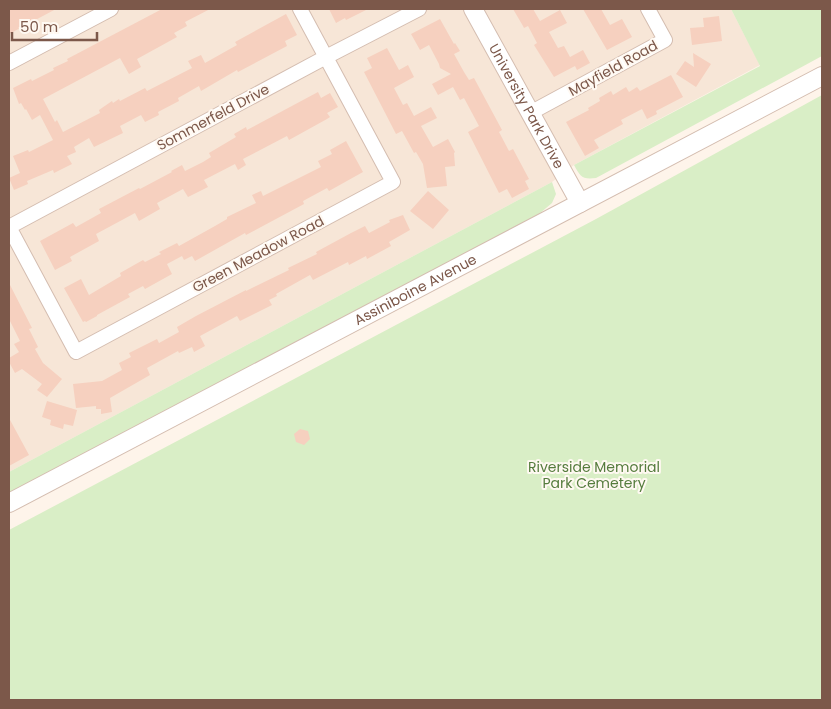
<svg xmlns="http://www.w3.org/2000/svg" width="831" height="709" viewBox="0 0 831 709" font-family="Poppins,sans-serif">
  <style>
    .residential { fill: #f7e6d7 }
    .green { fill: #d9eec6 }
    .building { fill: #f6d0bf }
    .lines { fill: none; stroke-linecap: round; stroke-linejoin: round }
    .minor-casing { stroke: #d4bdb0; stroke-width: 16 }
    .tertiary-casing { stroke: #d4bdb0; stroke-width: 20 }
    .minor { stroke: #fff; stroke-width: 14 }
    .tertiary { stroke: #fff; stroke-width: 18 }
    .labels { text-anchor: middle; stroke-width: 4; stroke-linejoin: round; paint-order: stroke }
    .street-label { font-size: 14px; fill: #7c584a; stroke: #fff9f2 }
    .park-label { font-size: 14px; fill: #557c3d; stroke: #fff9f2 }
  </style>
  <rect width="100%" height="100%" fill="#fef4ea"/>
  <path class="residential" d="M9,9H731L760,65L574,165L552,182L9,472Z"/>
  <path class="green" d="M731,9H822V56L596,178C582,180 580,176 574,165L760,66Z
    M822,95V700H9V530L596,219Z
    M552,182L556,194L552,203L539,214L16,494L9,495V472Z"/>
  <path class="building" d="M9,9H56L9,34Z
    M162,9H210L185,22L187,26L174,33L177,37L137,59L141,67L129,74L120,58L43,99L55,122L57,120L63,132L100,113L99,110L112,101L113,103L119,99L120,101L145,88L147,91L192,68L188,61L201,55L205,63L237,45L235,42L286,14L297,35L285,41L287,46L238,72L237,70L201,91L199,86L178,98L179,101L158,112L159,115L145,122L141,115L120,126L123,133L94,147L89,138L74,147L76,152L67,156L72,164L54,173L53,170L27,181L28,184L14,190L9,178L20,173L13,156L28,150L29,152L53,140L40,115L32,120L26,109L25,110L21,103L19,104L13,88L31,79L32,81L54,70L53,68L68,61L67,59Z
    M329,9H368L346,20L345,18L336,23Z
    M513,9H533L540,21L560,10L567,23L549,32L558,48L564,46L570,57L583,50L590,63L577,70L575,66L554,77L534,45L537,43L528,26L524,28L523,26Z
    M583,9H601L610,25L622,19L632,37L607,50Z
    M719,16L722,41L692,45L690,28L704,27L703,18Z
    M440,19L454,44L455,43L460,51L454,54L464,72L469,80L474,78L502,130L499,132L509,151L513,149L529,179L525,181L529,189L512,198L507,189L499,193L468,132L479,126L464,98L460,100L453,87L438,95L432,84L451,74L440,68L439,64L429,45L420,50L411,34Z
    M387,48L399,70L408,65L414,77L394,88L403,105L407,103L414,116L431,107L437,118L421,126L433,147L448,139L455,152L454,153L455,166L445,167L447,186L427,188L423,164L416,152L414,153L402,131L396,134L364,72L372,68L367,58Z
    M693,53L711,64L696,87L676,74L685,61L694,67Z
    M671,75L683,97L656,111L657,114L647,119L642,109L621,120L623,124L594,140L599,148L585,156L566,122L589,110L588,108L600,101L599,98L611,91L613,95L626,87L629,92L637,87L640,91Z
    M318,92L321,98L330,93L338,107L327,113L330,117L327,119L289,140L287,136L243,159L246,165L238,170L235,164L204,180L208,187L188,197L183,189L157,203L160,209L139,221L135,213L96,234L99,241L70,257L72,261L55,270L40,241L73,223L76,227L101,213L99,209L139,188L140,189L172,172L171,171L182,165L185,171L203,162L211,157L209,153L236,137L234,134L246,127L247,130Z
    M346,141L363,172L329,191L327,188L303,201L304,204L246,235L245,233L195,261L192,256L184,260L182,256L167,264L172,274L145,289L143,286L128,294L130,297L97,315V316L86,322L85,321L83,322L64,288L81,279L89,295L121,276L120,273L143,260L145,262L161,254L159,252L177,243L179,246L215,226L227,219V217L256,203L252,195L261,191L263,196L321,167L318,161L332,154L330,150Z
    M428,191L449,210L433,229L410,211Z
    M403,215L410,230L389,242L391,246L367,259L366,256L349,265L348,262L313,280L310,275L276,294L277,296L269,300L272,305L240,321L237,316L200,336L205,346L194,352L192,347L179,353L178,351L147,368L150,375L110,398L112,412L101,414V409H96V406L76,408L73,384L102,381L122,370L119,363L131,357L129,353L157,339L159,343L179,332L177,327L196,316L246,290V291L289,270L288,268L317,254L316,252L351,233L365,226L369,233L390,222L389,220Z
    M9,283L32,328L29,329L38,347L35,349L43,363L62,379L47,397L37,390L42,384L22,369L15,373L9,362V358L19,352L14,344L20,341L9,319Z
    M47,401L77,410L73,426L64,424L63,429L50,425L51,420L42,417Z
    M9,418L29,455L9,466Z
    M300,429L308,431L310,439L304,445L296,442L294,434Z"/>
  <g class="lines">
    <g class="minor-casing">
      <path id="minor" d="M9,63L111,9
        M530,113L665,40L648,9
        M9,227L76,352L393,182L300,9
        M9,227L326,57L419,9"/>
    </g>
    <g class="tertiary-casing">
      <g id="tertiary">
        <path id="s1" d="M473,9L580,203"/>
        <path id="s2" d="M9,503L822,76"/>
      </g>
    </g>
    <use href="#minor" class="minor"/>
    <use href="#tertiary" class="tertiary"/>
  </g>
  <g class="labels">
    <g class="street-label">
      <text transform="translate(613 68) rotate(-29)" y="5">Mayfield Road</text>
      <text dy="5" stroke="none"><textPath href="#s1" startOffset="111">University Park Drive</textPath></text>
      <text transform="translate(213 117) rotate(-28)" y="5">Sommerfeld Drive</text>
      <text transform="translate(258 254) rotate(-28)" y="5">Green Meadow Road</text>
      <text dy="5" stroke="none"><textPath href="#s2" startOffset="459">Assiniboine Avenue</textPath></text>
    </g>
    <g class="park-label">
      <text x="594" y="472">Riverside Memorial<tspan x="594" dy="16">Park Cemetery</tspan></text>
    </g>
  </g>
  <rect width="831" height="709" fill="none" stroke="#7c584a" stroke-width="20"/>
  <path d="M12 32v8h85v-8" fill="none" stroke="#7c584a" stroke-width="2.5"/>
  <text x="20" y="32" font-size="15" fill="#7c584a" stroke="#fff9f2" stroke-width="4" paint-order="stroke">50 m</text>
</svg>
